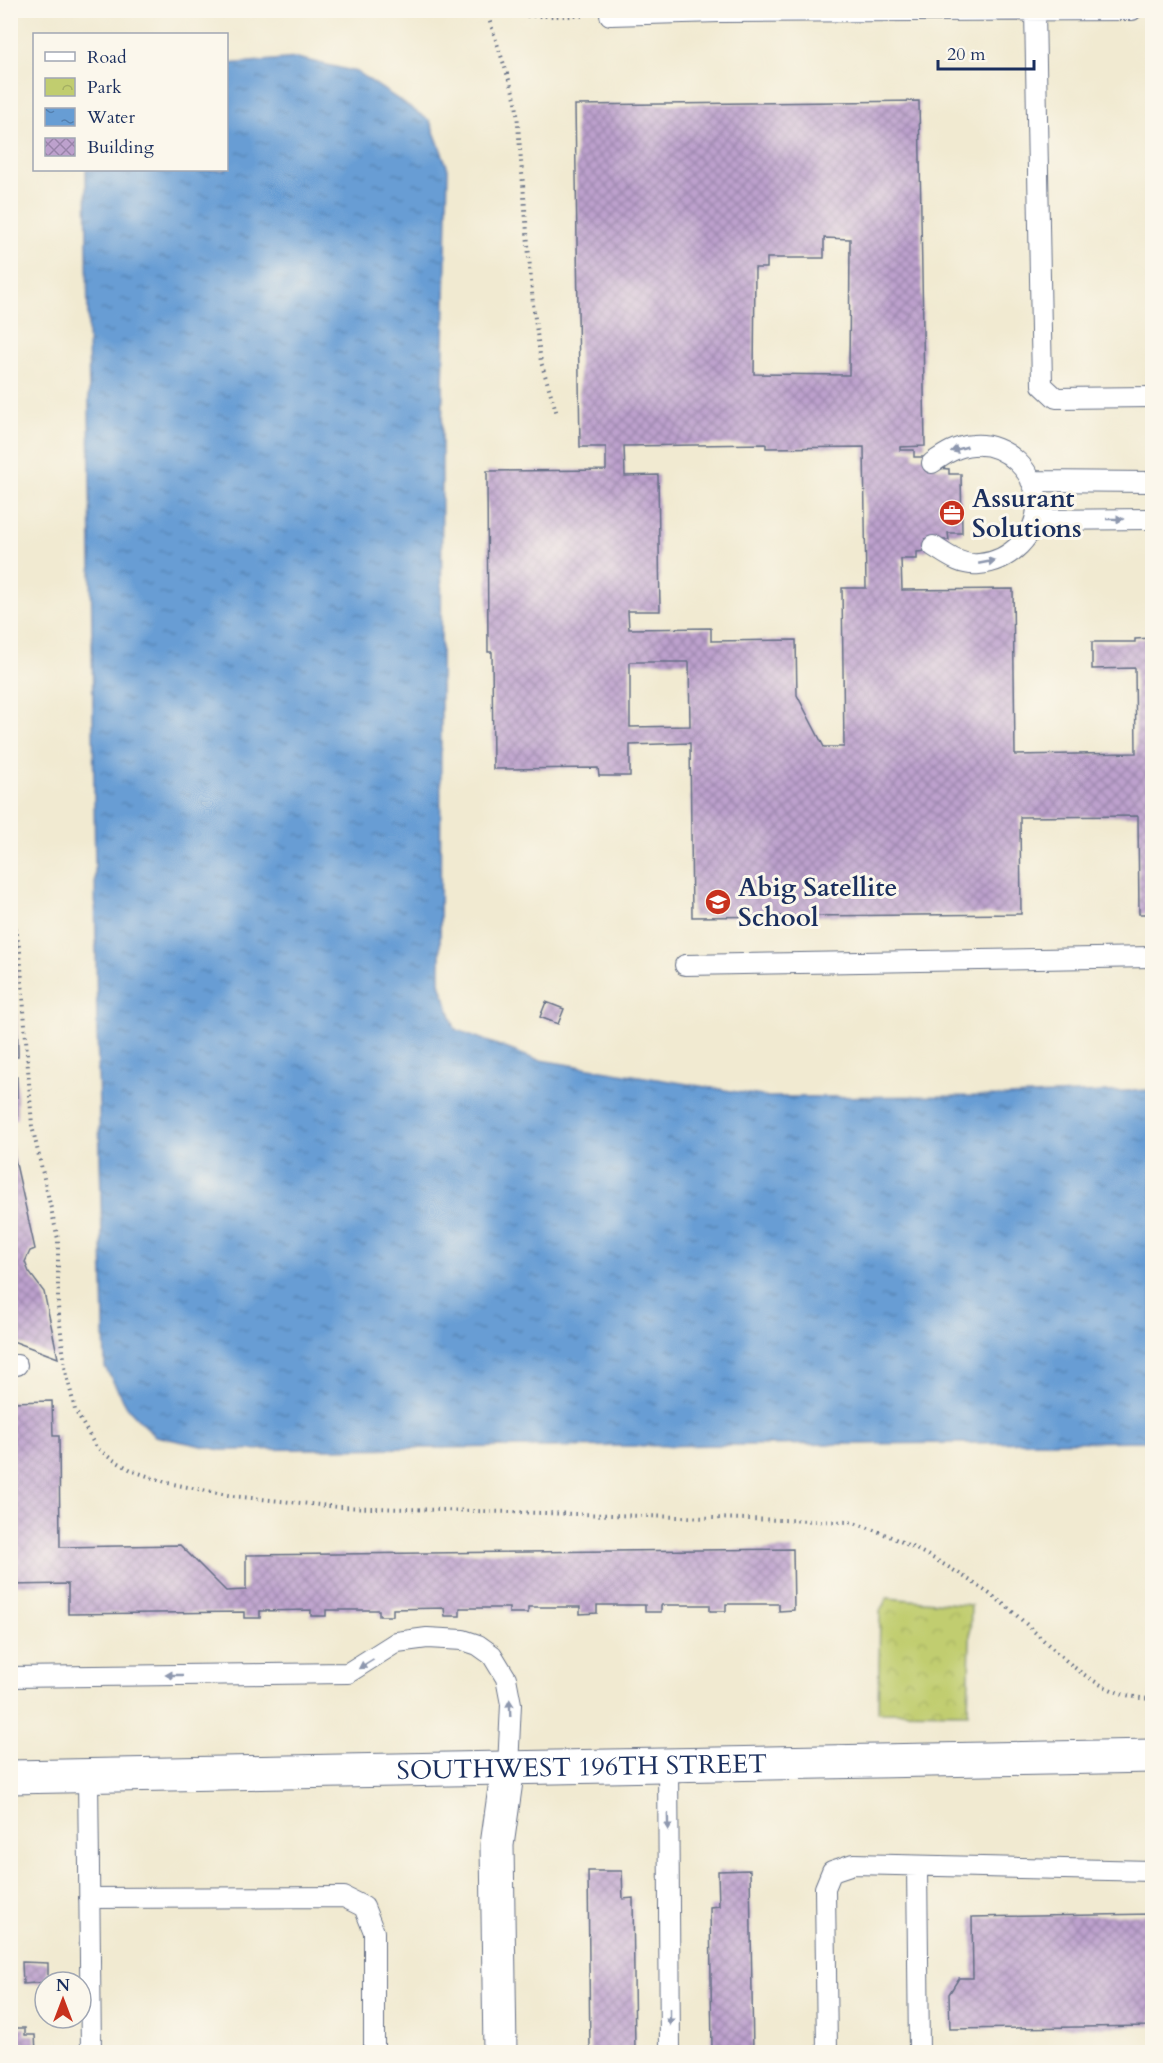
<svg xmlns="http://www.w3.org/2000/svg" width="1163" height="2063" viewBox="0 0 1163 2063" font-family="Cardo,serif">
  <style>
    .park { fill: url(#park-crowns); stroke: #6e7e66; stroke-width: 1.5 }
    .water { fill: url(#water-ripples); stroke: #416699; stroke-width: 1.5 }
    .building { fill: url(#building-cross-hatch); fill-rule: evenodd }
    .lines { fill: none; stroke-linecap: round; stroke-linejoin: round }
    .lane-casing { stroke: #667086; stroke-width: 22 }
    .street-casing { stroke: #667086; stroke-width: 35 }
    .path { stroke: #667086; stroke-width: 4; stroke-dasharray: 1.5 4.5; stroke-linecap: butt }
    .lane { stroke: #fff; stroke-width: 20 }
    .street { stroke: #fff; stroke-width: 33 }
    .oneway { fill: #8d97ae }
    .labels { text-anchor: middle; stroke-width: 6; stroke-linejoin: round; paint-order: stroke }
    .poi-label { font-size: 26px; font-weight: bold; fill: #1b2f5e; stroke: #fbf7ec; text-anchor: start }
    .street-label { font-size: 26px; fill: #1b2f5e; stroke: #fbf7ec }
  </style>
  <defs>
    <pattern id="park-crowns" width="20" height="18" patternUnits="userSpaceOnUse" patternTransform="scale(1.5)"><rect width="20" height="18" fill="#c1cd6f"/><path d="M2 6a3 3 0 1 1 6 0M12 15a3 3 0 1 1 6 0" fill="none" stroke="#a5b063"/></pattern>
    <pattern id="water-ripples" width="26" height="14" patternUnits="userSpaceOnUse" patternTransform="scale(1.5)"><rect width="26" height="14" fill="#679dd4"/><path d="M2 4q2-2 4 0t4 0M15 11q2-2 4 0t4 0" fill="none" stroke="#5480af"/></pattern>
    <pattern id="building-cross-hatch" width="8" height="8" patternUnits="userSpaceOnUse" patternTransform="scale(1.5)"><rect width="8" height="8" fill="#bda1cd"/><path d="M0 0l8 8M0 8l8-8" fill="none" stroke="#9984aa"/></pattern>
  </defs>
  <rect width="100%" height="100%" fill="#fbf7ec"/>
  <filter id="ink" filterUnits="userSpaceOnUse"><feTurbulence type="fractalNoise" baseFrequency=".0167" numOctaves="2"/><feDisplacementMap in="SourceGraphic" scale="12" xChannelSelector="R" yChannelSelector="G"/><feConvolveMatrix kernelMatrix="1 2 1 2 8 2 1 2 1" color-interpolation-filters="sRGB"/></filter>
  <filter id="wash" filterUnits="userSpaceOnUse"><feTurbulence type="fractalNoise" baseFrequency=".008" numOctaves="4" result="noise"/><feDisplacementMap in="SourceGraphic" scale="24" xChannelSelector="R" yChannelSelector="G"/><feGaussianBlur stdDeviation="1.35" result="paint"/><feColorMatrix in="noise" values="0 0 0 0 0 0 0 0 0 0 0 0 0 0 0 0 0 1.4 0 .05"/><feComposite in="paint" operator="in"/></filter>
  <g filter="url(#wash)">
    <rect width="100%" height="100%" fill="#f1ead1"/>
    <path class="park" d="M887,1598L971,1605L968,1713L878,1712L880,1611Z"/>
    <path class="water" d="M297,58L357,72L430,121L448,169L442,433L440,983L455,1029L534,1059L768,1097L1007,1096L1152,1090V1441L221,1450L155,1436L128,1408L105,1367L97,1027L86,170H226L227,64Z"/>
    <g id="blocks">
      <path class="building" d="M919,101L925,446L900,447V450H914V457H925L937,468L949,469V474H961L962,533H948L949,540H936L926,551L917,552V559H901L902,590L1013,589L1015,755L1136,753L1135,668L1092,669V642H1135V639L1152,638V914H1139L1138,816L1020,817L1021,914L692,917L690,743L630,745V776H599L598,768L493,769L492,652H488L487,471L606,470V447H580L575,105ZM824,238L850,239L849,375L754,374L755,268H767V258H824ZM766,444V448L864,447L866,588H842L844,747H824L797,695L796,640L711,641V628L629,629L628,611H660L658,475L625,476L624,446ZM630,662H689L690,726L630,727Z
        M10,942H17V989H10Z
        M546,1002L564,1009L558,1024L540,1017Z
        M10,1010H17L18,1057H10Z
        M10,1077H17V1119H10Z
        M10,1137L35,1249L30,1251L25,1262L29,1272L44,1292L58,1358L10,1340Z
        M52,1401L53,1436H59L60,1547L180,1545L226,1591L246,1590V1555L793,1549L794,1610L779,1611V1604H726V1611H710V1605H661V1612H645V1605H597V1613L580,1614V1607H528V1613H509V1608H460V1616H445L444,1608L393,1609V1616H379V1610H326V1616H311V1610L260,1611V1618H244V1612L68,1614V1584L10,1585V1402Z
        M750,1870L753,2052H712L710,1907L719,1906L718,1871Z
        M588,1871H622L623,1899L633,1898L635,2052H590Z
        M1152,1914V2026L950,2029L949,1994L959,1978H973L972,1917Z
        M22,1962L48,1963V1982L23,1984Z
        M10,2028H25V2035H35L36,2052H10Z"/>
    </g>
  </g>
  <g filter="url(#ink)">
    <use href="#blocks" fill-opacity="0" stroke="#667086" stroke-width="1.5"/>
    <g class="lines">
      <g class="lane-casing">
        <path id="lane" d="M1035,11L1042,385L1056,398L1152,397
          M610,15L720,12L1132,10
          M932,463C945,454 957,446 973,445C1006,442 1036,472 1037,504C1038,535 1009,562 979,564C961,566 947,555 933,546
          M1031,481L1152,482
          M1035,520L1152,519
          M685,965L1152,957
          M10,1365H17
          M10,1677L348,1673L397,1642L427,1638L463,1640L478,1645L492,1655L506,1678L511,1704L508,1767
          M668,1764L670,2052
          M88,1776L91,2052
          M917,1866L919,2052
          M89,1898L344,1897L364,1907L374,1932V2052
          M827,2052L825,1888L832,1871L853,1864L1152,1871"/>
      </g>
      <g class="street-casing">
        <g id="street">
          <path id="s1" d="M10,1777L1152,1756"/>
          <path d="M500,2052L497,1845L508,1767"/>
        </g>
      </g>
      <path class="path" d="M474,10L488,16H586
        M10,13L18,10
        M488,16L516,101L533,304L541,362L557,414
        M10,898L20,952L32,1126L58,1239V1307L65,1367L75,1410L96,1447L110,1458L133,1471L168,1483L232,1496L339,1507L849,1522C895,1533 964,1574 1002,1603C1050,1641 1086,1696 1152,1699"/>
      <use href="#lane" class="lane"/>
      <use href="#street" class="street"/>
    </g>
    <defs><path id="oneway-solid" d="M-6-.8H1V-3.2L6.5 0L1 3.2V.8H-6Z" transform="scale(1.5)"/></defs>
    <g class="oneway">
      <use href="#oneway-solid" transform="translate(959 449) rotate(164)"/>
      <use href="#oneway-solid" transform="translate(1115 519)"/>
      <use href="#oneway-solid" transform="translate(987 562) rotate(-11)"/>
      <use href="#oneway-solid" transform="translate(366 1664) rotate(148)"/>
      <use href="#oneway-solid" transform="translate(174 1675) rotate(180)"/>
      <use href="#oneway-solid" transform="translate(510 1708) rotate(-92)"/>
      <use href="#oneway-solid" transform="translate(668 1822) rotate(89)"/>
      <use href="#oneway-solid" transform="translate(670 2017) rotate(90)"/>
    </g>
  </g>
  <defs>
    <g id="office-disc" transform="scale(1.35)"><circle r="9.5" fill="#c8321e" stroke="#fbf7ec"/><path d="M-6-3h4V-5.5h4V-3h4V5H-6ZM-1-4.5V-3h2v-1.5ZM-6 0V1H6V0Z" fill="#fff"/></g>
    <g id="school-disc" transform="scale(1.35)"><circle r="9.5" fill="#c8321e" stroke="#fbf7ec"/><path d="M0-5L7-2L0 1L-7-2ZM-4 1L0 2.5L4 1V4Q0 6-4 4Z" fill="#fff"/></g>
  </defs>
  <g fill-rule="evenodd">
    <use href="#office-disc" x="952" y="513"/>
    <use href="#school-disc" x="718" y="902"/>
  </g>
  <g class="labels">
    <g class="poi-label">
      <text x="972" y="507">Assurant<tspan x="972" dy="30">Solutions</tspan></text>
      <text x="738" y="896">Abig Satellite<tspan x="738" dy="30">School</tspan></text>
    </g>
    <g class="street-label">
      <text dy="9" stroke="none"><textPath href="#s1" startOffset="572">SOUTHWEST 196TH STREET</textPath></text>
    </g>
  </g>
  <rect width="1163" height="2063" fill="none" stroke="#fbf7ec" stroke-width="36"/>
  <rect x="33" y="33" width="195" height="138" fill="#fbf7ec" stroke="#a1a7b3" stroke-width="1.5"/>
  <rect x="45" y="52" width="30" height="9" fill="#ffffff" stroke="#a1a7b3" stroke-width="1.5"/>
  <text x="87" y="63" font-size="18" fill="#1b2f5e">Road</text>
  <rect x="45" y="78" width="30" height="18" fill="url(#park-crowns)" stroke="#a1a7b3" stroke-width="1.5"/>
  <text x="87" y="93" font-size="18" fill="#1b2f5e">Park</text>
  <rect x="45" y="108" width="30" height="18" fill="url(#water-ripples)" stroke="#a1a7b3" stroke-width="1.5"/>
  <text x="87" y="123" font-size="18" fill="#1b2f5e">Water</text>
  <rect x="45" y="138" width="30" height="18" fill="url(#building-cross-hatch)" stroke="#a1a7b3" stroke-width="1.5"/>
  <text x="87" y="153" font-size="18" fill="#1b2f5e">Building</text>
  <g transform="translate(63 2000)"><circle r="28" fill="#fbf7ec" stroke="#a1a7b3" stroke-width="1.5"/>
  <path d="M0-4.5L10 22L0 15L-10 22Z" fill="#c8321e"/>
  <text y="-9" font-size="16" font-weight="bold" text-anchor="middle" fill="#1b2f5e">N</text>
  </g>
  <path d="M938 60v9h96v-9" fill="none" stroke="#1b2f5e" stroke-width="3"/>
  <text x="947" y="60" font-size="18" fill="#1b2f5e" stroke="#fbf7ec" stroke-width="4.5" paint-order="stroke">20 m</text>
</svg>
